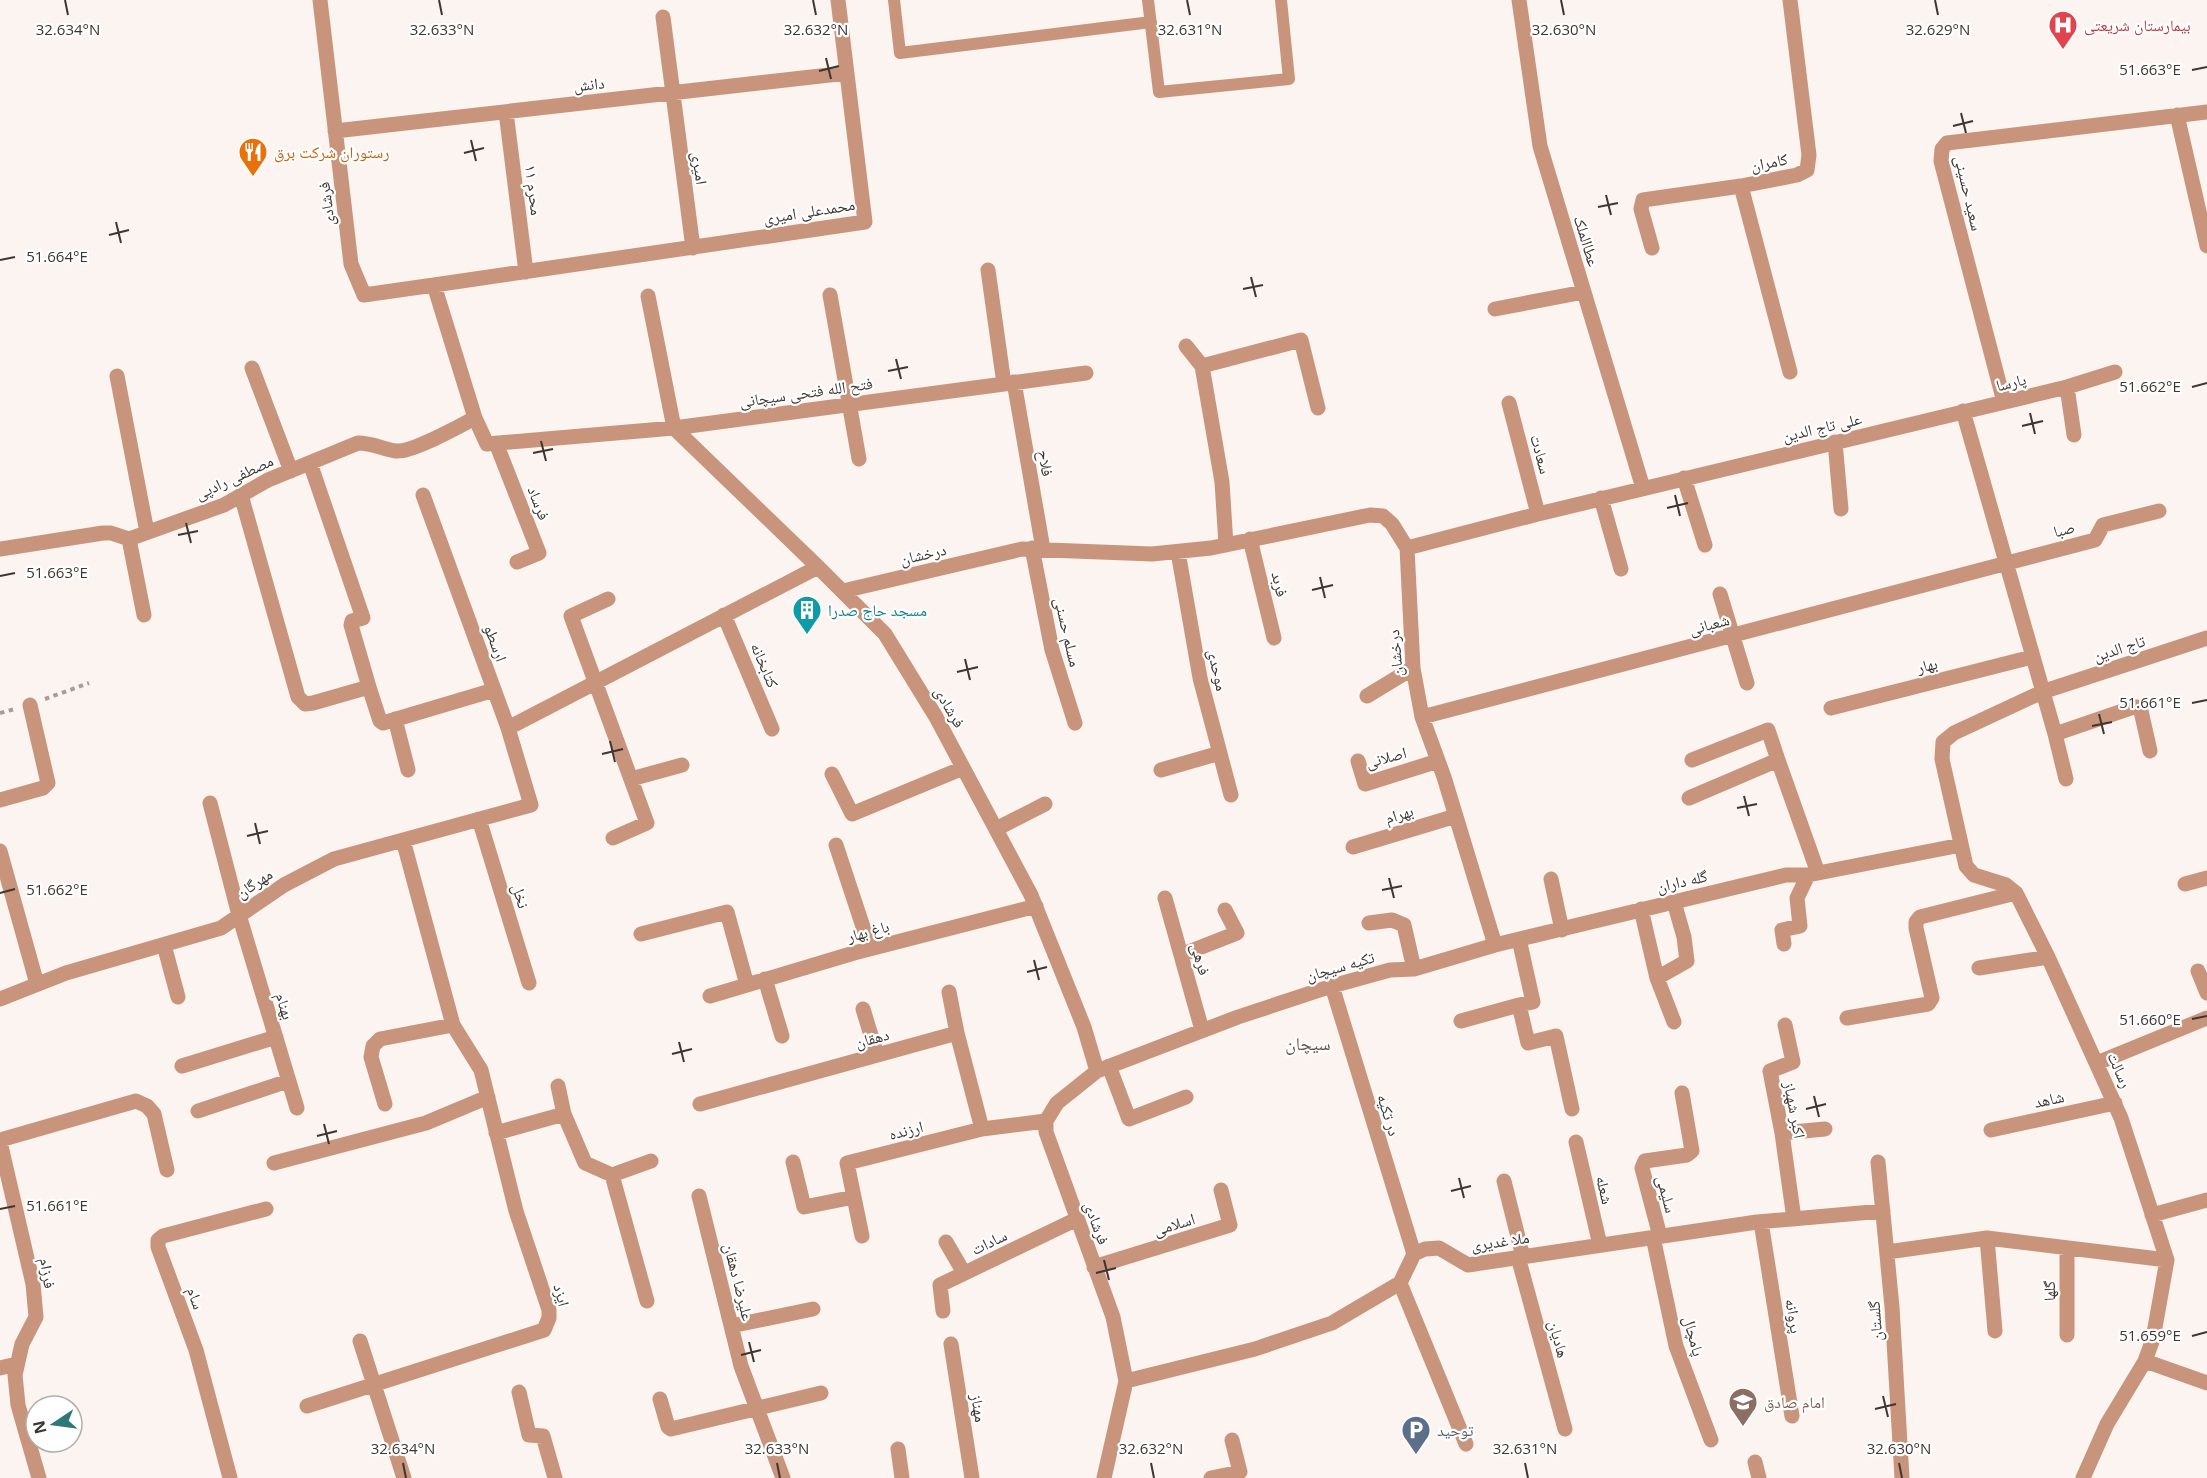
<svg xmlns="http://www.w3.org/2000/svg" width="2207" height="1478" viewBox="0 0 2207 1478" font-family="'Open Sans','Noto Naskh Arabic',sans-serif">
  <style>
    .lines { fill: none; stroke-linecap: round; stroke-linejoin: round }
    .path { stroke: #a69e9a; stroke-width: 4; stroke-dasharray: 4.5 4.5; stroke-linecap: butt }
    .service { stroke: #c9947c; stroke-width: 12 }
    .minor { stroke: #c9947c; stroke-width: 15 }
    .ticks { fill: none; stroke: #3d3632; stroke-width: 2 }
    .labels { text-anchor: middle; stroke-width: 4.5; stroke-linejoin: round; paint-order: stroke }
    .health-label { font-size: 16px; fill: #be3a42; stroke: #fff; text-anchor: start }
    .street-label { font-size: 16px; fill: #3d3632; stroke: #fff }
    .food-label { font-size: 16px; fill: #c56008; stroke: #fff; text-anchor: start }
    .culture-label { font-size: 16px; fill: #0d838f; stroke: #fff; text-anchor: start }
    .education-label { font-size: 16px; fill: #785e54; stroke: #fff; text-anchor: start }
    .service-label { font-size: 16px; fill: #4e5e75; stroke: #fff; text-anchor: start }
    .neighbourhood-label { font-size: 18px; fill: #605047; stroke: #fff }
    .ticks-label { font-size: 15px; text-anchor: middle; fill: #3d3632; stroke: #fff; stroke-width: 4.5; stroke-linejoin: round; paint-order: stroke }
  </style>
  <rect width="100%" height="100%" fill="#fcf4f0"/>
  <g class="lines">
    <path class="path" d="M45,699L89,683
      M0,713L15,709"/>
    <path class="service" d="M894,0L900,53L1151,22
      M1148,0L1159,92L1289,79L1281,0"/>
    <path class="minor" d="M320,0L351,264L364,295L434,285L475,418L487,444L674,428L818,567L885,634L936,717L1031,895L1084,1027L1097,1071
      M1519,0L1540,146L1643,488
      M663,17L693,248
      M506,112L526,272
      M2177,115L2207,246
      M335,131L847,73
      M1741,186L1790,372
      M1652,248L1641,209L1643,200L1741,186L1797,175L1807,170L1809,155L1790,0
      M988,270L1004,384
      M434,285L865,222L838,0
      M830,295L859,459
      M648,296L674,428L1086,373
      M1495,309L1584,292
      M1186,346L1202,366
      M252,368L291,471
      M117,376L147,532
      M1014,382L1043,549
      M2067,387L2074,435
      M2004,402L1941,161L1942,149L1947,143L2207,112
      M1509,403L1538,514
      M1963,411L2055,734L2134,707H2138L2141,711L2150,751
      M1835,442L1841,509
      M496,443L539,553L517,562
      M310,463L362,615L363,618L352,621L351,625L369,687
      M1684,478L1705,545
      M241,495L298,697L305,704L313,703L369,687L380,721L383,723L494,690
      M1601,498L1621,569
      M129,539L144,615
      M1250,539L1274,638
      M1226,545L1222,482L1202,366L1301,340L1318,408
      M1032,548L1052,650L1075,723
      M1407,548L1538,514L2067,387L2115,372
      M0,549L103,533H111L129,539L224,505L268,480L358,443C372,443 383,449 396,451C412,453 459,426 475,418
      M1178,552L1200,678L1231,795
      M843,591L1022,549L1152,554L1211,548L1370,515L1383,516L1392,524L1407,548L1413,668L1422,717L1444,777L1495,945
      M1720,594L1747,683
      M608,599L571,616L647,823L613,838
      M724,615L772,729
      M1367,696L1413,668
      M1831,708L2032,657
      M1422,717L2095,540L2103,525L2159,511
      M395,719L408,770
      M508,728L818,567
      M2055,734L2066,779
      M1692,760L1768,730L1778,760
      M1358,761L1365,784L1438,761
      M1161,770L1220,753
      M832,774L852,814L963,768
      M631,779L682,765
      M1689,798L1778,760L1818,873
      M0,800L43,788L48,783L30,705
      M210,803L239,915L297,1108
      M479,819L529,983
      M996,829L1045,804
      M836,845L870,948
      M1353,847L1456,816
      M0,851L37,984
      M1551,879L1562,930
      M2185,884L2207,878
      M1165,898L1202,1030
      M1674,902L1684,937L1687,961L1657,978L1674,1022
      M1641,909L1657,978
      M1369,923L1392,920L1404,925L1414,969
      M641,934L727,912L747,985
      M1519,939L1533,1002L1519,1005L1528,1043L1556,1036L1572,1109
      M1784,944L1782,930L1800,926L1797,898L1808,875
      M164,945L178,997
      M1181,955L1237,933L1225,910
      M1979,968L2048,957
      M2198,971L2207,993
      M765,979L782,1036
      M1332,986L1414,1254
      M949,992L957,1033
      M710,996L854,953L1036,906
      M0,999L66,973L221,928L284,885L334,859L531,805L508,728L423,495
      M863,1009L877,1055
      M1847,1018L1928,1004L1932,998L1916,928V922L1920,917L2016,893
      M1461,1021L1519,1005
      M1785,1025L1793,1062L1770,1071L1782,1133L1794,1219
      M2097,1063L2207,1018
      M182,1066L276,1037
      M1109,1066L1129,1119L1186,1097
      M558,1086L564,1114
      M385,1104L371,1057L373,1046L380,1039L453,1025
      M700,1104L957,1033L982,1129
      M198,1111L288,1081
      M1991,1130L2115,1103
      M496,1133L564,1114L585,1163L612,1175L647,1301
      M1782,1133L1825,1129
      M0,1140L136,1101L147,1106L154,1114L167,1170
      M0,1142L33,1284L36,1317L22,1344L15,1375L18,1405L39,1478
      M1576,1142L1600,1245
      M793,1162L804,1207L854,1197
      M1878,1162L1892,1307L1902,1478
      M274,1163L426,1123L488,1097
      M612,1175L651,1161
      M1504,1181L1523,1257
      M699,1196L741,1366L783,1478
      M2152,1215L2207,1200
      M1761,1222L1792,1416
      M862,1236L847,1163L982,1129L1046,1121
      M1660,1236L1642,1168L1645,1161L1687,1155L1692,1151L1682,1093
      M1653,1237L1676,1346L1711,1440
      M1987,1238L1995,1331
      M946,1242L964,1273
      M1887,1252L1987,1238L2167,1260
      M1518,1257L1565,1429
      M1094,1267L1230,1225L1221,1190
      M1400,1283L1466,1444
      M943,1311L940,1285L1077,1219
      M731,1326L813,1309
      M2067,1335V1248
      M360,1341L404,1478
      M951,1344L972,1478
      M2145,1361L2207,1383
      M0,1368L17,1364
      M1126,1381L1255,1349L1332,1323L1400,1283L1414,1254L1425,1249L1439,1248L1468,1265L1757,1222L1883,1211
      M519,1392L529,1435L543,1436L555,1478
      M660,1399L668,1427L671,1429L821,1393
      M307,1406L544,1330L549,1318V1310L516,1211L481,1070L453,1025L403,840
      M898,1449L902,1478
      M1755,1462L1759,1478
      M230,1478L196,1350L158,1247V1240L163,1236L266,1209
      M1104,1478L1126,1381L1113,1317L1046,1132V1121L1057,1103L1097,1071L1238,1017L1332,986L1390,970L1414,969L1495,945L1786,875H1808L1961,845
      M1211,1478L1240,1472L1232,1440
      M2083,1478L2107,1424L2145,1361L2153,1339L2167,1260L2121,1118L2048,957L2016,893L2006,885L1974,875L1966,866L1942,759L1943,742L1954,733L2042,692L2207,638"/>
  </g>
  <path class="ticks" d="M65,0L68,15M439,0L442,15M813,0L816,15M1187,0L1190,15M1561,0L1564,15M1935,0L1938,15M826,58L831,79M2192,70L2207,67M819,71L839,66M1961,113L1966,133M1953,126L1973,121M471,140L476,161M464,153L484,148M1606,195L1611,215M1598,207L1618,203M116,222L121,243M109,235L129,230M0,260L15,257M1251,277L1256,297M1243,289L1263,285M896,359L901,379M888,371L908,367M2192,387L2207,383M2030,413L2035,434M2022,426L2043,421M541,441L546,461M533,453L553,449M1675,495L1680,516M1667,508L1688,503M186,523L191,543M178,535L198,531M0,576L15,573M1320,577L1325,598M1312,590L1333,585M965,659L970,680M957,672L978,667M2192,703L2207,700M2099,714L2104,734M2092,726L2112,722M610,741L615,762M602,754L623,749M1744,796L1749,816M1737,808L1757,804M255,823L260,844M247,836L268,831M1389,878L1394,898M1382,890L1402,886M0,893L15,889M1034,960L1039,980M1027,972L1047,967M2192,1019L2207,1016M679,1042L684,1062M672,1054L692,1049M1814,1096L1819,1117M1806,1109L1826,1104M324,1124L329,1144M317,1136L337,1131M1459,1178L1464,1198M1451,1191L1471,1186M0,1209L15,1206M1104,1260L1109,1280M1096,1273L1116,1268M2192,1336L2207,1332M749,1342L754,1362M741,1355L761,1350M1883,1396L1888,1417M1875,1409L1896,1404M403,1463L406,1478M777,1463L780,1478M1151,1463L1154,1478M1525,1463L1528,1478M1899,1463L1902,1478"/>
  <defs>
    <g id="hospital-pin" transform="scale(1.5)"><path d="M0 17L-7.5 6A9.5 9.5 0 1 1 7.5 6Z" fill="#e0444e" stroke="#fff"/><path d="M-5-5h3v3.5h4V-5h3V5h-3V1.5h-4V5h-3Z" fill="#fff"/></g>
    <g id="restaurant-pin" transform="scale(1.5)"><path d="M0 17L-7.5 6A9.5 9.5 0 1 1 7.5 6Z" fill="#e8710a" stroke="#fff"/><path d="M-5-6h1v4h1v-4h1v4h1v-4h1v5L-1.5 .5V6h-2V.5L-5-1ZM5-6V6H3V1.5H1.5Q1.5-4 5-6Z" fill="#fff"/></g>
    <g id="building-pin" transform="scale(1.5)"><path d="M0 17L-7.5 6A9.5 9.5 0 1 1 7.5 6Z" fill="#0f9aa8" stroke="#fff"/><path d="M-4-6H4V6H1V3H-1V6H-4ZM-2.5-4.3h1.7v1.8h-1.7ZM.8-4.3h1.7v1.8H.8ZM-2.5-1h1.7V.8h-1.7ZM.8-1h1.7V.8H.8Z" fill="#fff"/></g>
    <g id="school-pin" transform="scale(1.5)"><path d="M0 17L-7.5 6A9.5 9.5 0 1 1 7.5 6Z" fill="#8d6e63" stroke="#fff"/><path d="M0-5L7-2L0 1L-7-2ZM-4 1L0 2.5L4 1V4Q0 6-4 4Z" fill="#fff"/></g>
    <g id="parking-pin" transform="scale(1.5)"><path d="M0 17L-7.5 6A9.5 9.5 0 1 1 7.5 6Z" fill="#5c6f8a" stroke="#fff"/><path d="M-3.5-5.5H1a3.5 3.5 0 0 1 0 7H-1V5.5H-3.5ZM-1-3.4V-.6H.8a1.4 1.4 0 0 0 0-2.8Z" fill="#fff"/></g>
  </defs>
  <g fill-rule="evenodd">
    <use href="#hospital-pin" x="2063" y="25"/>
    <use href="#restaurant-pin" x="253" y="152"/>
    <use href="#building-pin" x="807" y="610"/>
    <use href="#school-pin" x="1743" y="1402"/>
    <use href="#parking-pin" x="1416" y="1430"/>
  </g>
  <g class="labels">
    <g class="health-label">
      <text x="2084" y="31">بیمارستان شریعتی</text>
    </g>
    <g class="street-label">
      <text transform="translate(589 84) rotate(-6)" y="6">دانش</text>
      <text transform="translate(1769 162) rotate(-11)" y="6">کامران</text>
      <text transform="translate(700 168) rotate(82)" y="6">امیری</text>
      <text transform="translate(534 190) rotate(83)" y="6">۱۱ محرم</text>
      <text transform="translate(1969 193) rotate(77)" y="6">سعید حسینی</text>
      <text transform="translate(326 204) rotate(-97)" y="6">فرشادی</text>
      <text transform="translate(809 211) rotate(-9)" y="6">محمدعلی امیری</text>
      <text transform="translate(1587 241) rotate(73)" y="6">عطاالملک</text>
      <text transform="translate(2011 382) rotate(-14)" y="6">پارسا</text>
      <text transform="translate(806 392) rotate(-8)" y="6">فتح الله فتحی سیچانی</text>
      <text transform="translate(1822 427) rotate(-13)" y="6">علی تاج الدین</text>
      <text transform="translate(1541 454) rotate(75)" y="6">سعادت</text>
      <text transform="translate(1046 463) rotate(80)" y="6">فلاح</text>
      <text transform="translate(234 477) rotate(-25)" y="6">مصطفی رادپی</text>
      <text transform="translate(539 503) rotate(69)" y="6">فرساد</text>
      <text transform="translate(2064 529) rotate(-15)" y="6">صبا</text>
      <text transform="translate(923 554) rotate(-13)" y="6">درخشان</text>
      <text transform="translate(1280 584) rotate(76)" y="6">فربد</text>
      <text transform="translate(1709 624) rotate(-15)" y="6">شعبانی</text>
      <text transform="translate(1068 632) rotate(77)" y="6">مسلم حسنی</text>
      <text transform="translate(496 643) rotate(70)" y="6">ارسطو</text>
      <text transform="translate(2119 648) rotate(-18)" y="6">تاج الدین</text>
      <text transform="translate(1395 653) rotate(-95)" y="6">درخشان</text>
      <text transform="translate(765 665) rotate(67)" y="6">کتابخانه</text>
      <text transform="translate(1927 665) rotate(-14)" y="6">بهار</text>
      <text transform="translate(1218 670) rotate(78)" y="6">موحدی</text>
      <text transform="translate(950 707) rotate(60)" y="6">فرشادی</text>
      <text transform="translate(1386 757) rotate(-15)" y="6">اصلانی</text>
      <text transform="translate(1399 814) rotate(-17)" y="6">بهرام</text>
      <text transform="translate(1682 881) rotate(-13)" y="6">گله داران</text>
      <text transform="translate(254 883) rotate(-34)" y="6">مهرگان</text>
      <text transform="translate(521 896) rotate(73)" y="6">نخل</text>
      <text transform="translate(868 931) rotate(-15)" y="6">باغ بهار</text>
      <text transform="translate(1201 959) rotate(74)" y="6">فرهی</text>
      <text transform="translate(1340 966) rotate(-16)" y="6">تکیه سیچان</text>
      <text transform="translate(285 1006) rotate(73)" y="6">بهنام</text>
      <text transform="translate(872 1038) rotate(-15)" y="6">دهقان</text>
      <text transform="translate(2120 1070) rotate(66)" y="6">رسالت</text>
      <text transform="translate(2049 1099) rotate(-12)" y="6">شاهد</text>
      <text transform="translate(1795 1110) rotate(79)" y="6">اکبر شهباز</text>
      <text transform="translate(1389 1115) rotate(73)" y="6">در تکیه</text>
      <text transform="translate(906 1130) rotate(-14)" y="6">ارزنده</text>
      <text transform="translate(1605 1190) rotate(77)" y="6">شعله</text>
      <text transform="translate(1667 1194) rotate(75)" y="6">سلیمی</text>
      <text transform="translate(1097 1223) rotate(70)" y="6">فرشادی</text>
      <text transform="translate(1174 1224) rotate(-17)" y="6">اسلامی</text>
      <text transform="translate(1500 1241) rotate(-8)" y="6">ملا غدیری</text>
      <text transform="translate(989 1242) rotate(-26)" y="6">سادات</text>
      <text transform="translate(48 1273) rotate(80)" y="6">فرزام</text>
      <text transform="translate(739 1282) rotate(76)" y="6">علیرضا دهقان</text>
      <text transform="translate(2049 1291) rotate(-90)" y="6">گلها</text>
      <text transform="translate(562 1295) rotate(75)" y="6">ایزد</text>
      <text transform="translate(196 1298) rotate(70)" y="6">سام</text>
      <text transform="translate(1794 1316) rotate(81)" y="6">پروانه</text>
      <text transform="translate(1875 1321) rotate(-94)" y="6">گلستان</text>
      <text transform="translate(1694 1336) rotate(75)" y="6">پامچال</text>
      <text transform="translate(1559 1339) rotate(75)" y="6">هادیان</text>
      <text transform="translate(979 1408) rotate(81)" y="6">مهناز</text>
    </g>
    <g class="food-label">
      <text x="274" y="158">رستوران شرکت برق</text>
    </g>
    <g class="culture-label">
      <text x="828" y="616">مسجد حاج صدرا</text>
    </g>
    <g class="education-label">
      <text x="1764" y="1408">امام صادق</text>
    </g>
    <g class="service-label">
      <text x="1437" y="1436">توحید</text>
    </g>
    <g class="neighbourhood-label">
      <text x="1308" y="1050">سیچان</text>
    </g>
  </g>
  <g class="ticks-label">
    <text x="68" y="35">32.634°N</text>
    <text x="442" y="35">32.633°N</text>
    <text x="816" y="35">32.632°N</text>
    <text x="1190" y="35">32.631°N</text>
    <text x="1564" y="35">32.630°N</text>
    <text x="1938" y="35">32.629°N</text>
    <text x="2150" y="75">51.663°E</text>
    <text x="57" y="262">51.664°E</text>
    <text x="2150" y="392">51.662°E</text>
    <text x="57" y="578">51.663°E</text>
    <text x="2150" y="708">51.661°E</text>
    <text x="57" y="895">51.662°E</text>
    <text x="2150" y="1025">51.660°E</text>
    <text x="57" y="1211">51.661°E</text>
    <text x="2150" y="1341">51.659°E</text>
    <text x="403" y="1454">32.634°N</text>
    <text x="777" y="1454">32.633°N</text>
    <text x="1151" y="1454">32.632°N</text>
    <text x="1525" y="1454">32.631°N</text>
    <text x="1899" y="1454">32.630°N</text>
  </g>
  <g transform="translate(54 1424) rotate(257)"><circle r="28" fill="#ffffff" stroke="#b1afad" stroke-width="1.5"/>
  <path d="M0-4.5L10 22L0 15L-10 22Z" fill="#2e7877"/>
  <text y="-9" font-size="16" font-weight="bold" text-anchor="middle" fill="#3d3632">N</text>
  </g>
</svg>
